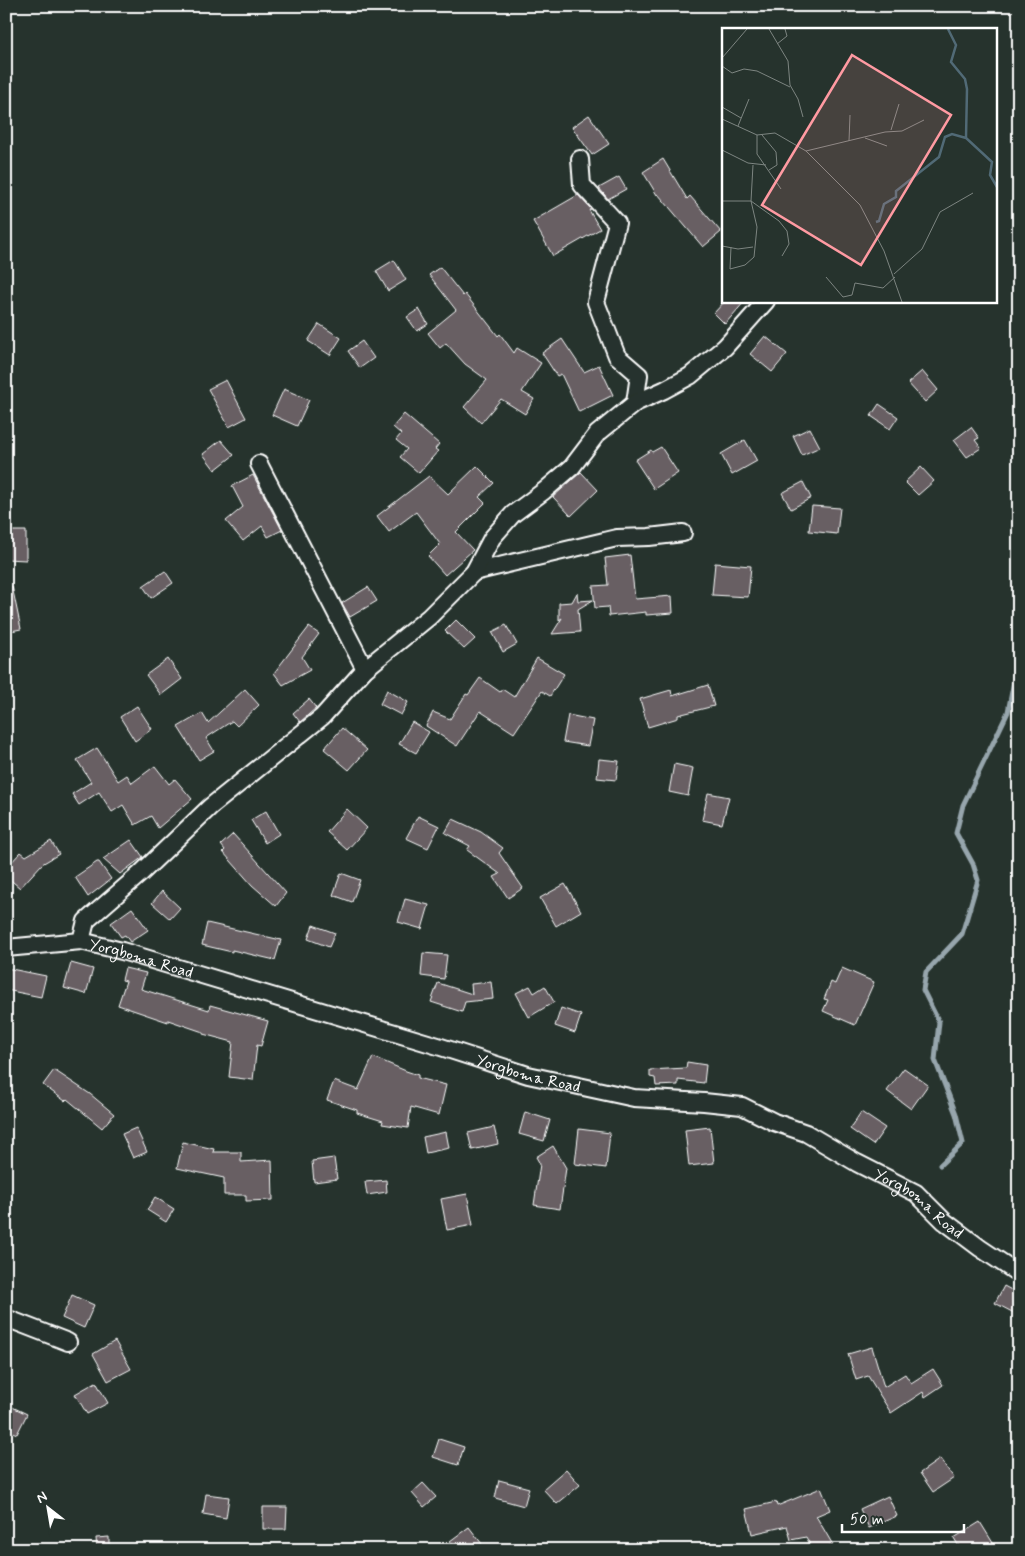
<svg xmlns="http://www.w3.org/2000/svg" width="1025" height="1556" viewBox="0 0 1025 1556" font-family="Mynerve,sans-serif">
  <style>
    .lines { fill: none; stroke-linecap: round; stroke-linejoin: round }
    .stream { stroke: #97a6ad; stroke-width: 5 }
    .building { fill: #675e64; stroke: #fff }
    .minor-casing { stroke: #fff; stroke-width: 20 }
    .minor { stroke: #26332d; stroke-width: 16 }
    .labels { text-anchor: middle; stroke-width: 4.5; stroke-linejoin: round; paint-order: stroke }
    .street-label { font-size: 16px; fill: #fff; stroke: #26332d }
    .inset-river { fill: none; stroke: #516a76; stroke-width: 2.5 }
    .inset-road { fill: none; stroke: #7d8581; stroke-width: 1 }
    .view { fill: #ff9aa2; fill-opacity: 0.15; stroke: #ff9aa2; stroke-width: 2.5 }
    .inset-edge { fill: none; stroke: #fff; stroke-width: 2.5 }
  </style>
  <rect width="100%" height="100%" fill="#26332d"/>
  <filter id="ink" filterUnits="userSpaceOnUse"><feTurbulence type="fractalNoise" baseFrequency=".02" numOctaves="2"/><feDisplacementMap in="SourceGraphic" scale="10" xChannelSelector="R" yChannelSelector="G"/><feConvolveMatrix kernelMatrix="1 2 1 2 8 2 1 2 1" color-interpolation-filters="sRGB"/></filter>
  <g filter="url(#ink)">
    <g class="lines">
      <path class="stream" d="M940,1165L963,1143L956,1114L935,1060L939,1022L923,990L926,972L962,934L978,880L973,864L956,833L963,805L1008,712L1016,671L1019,666"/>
    </g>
    <path class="building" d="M589,115L609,144L592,155L572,127Z
      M663,159L687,199L690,196L721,232L703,247L658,194L657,195L643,172Z
      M619,177L626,189L608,199L599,188Z
      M578,195L591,209L589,210L600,229L553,256L533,221Z
      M394,260L406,280L388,291L376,271Z
      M440,267L463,296L465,294L498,336L500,334L514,353L517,348L541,363L522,392L534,399L525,414L501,399L481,423L464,407L487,380L465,364L446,343L440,348L428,333L456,310L429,275Z
      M725,301H745L725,324L714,313Z
      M419,309L428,324L417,331L407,317Z
      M319,324L341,338L330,355L308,341Z
      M765,336L787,354L772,372L750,354Z
      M562,339L584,372L599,365L613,395L579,412L561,374L557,376L542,353Z
      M362,341L374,358L360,368L348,351Z
      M922,371L938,390L925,402L908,383Z
      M226,380L246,418L229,427L208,389Z
      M284,389L309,400L297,426L272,415Z
      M879,404L898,417L890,429L871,416Z
      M404,414L439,444L435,449L438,451L419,473L400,457L407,449L396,440L401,434L393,427Z
      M971,427L979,438L975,440L981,448L967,457L954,440Z
      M810,428L820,447L802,455L793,436Z
      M221,440L234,455L215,470L203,454Z
      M745,440L757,461L732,475L721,454Z
      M661,447L678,473L654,489L635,460L651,450L652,452Z
      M477,466L494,483L479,497L485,503L456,532L473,550L445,575L428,556L440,544L416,512L389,532L377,516L429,476L448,494Z
      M921,467L934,481L918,495L905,482Z
      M581,472L598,490L571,516L553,497Z
      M253,475L282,530L268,537L262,526L243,541L226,521L243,507L232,486Z
      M803,482L811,498L791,509L782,493Z
      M812,506L840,508L837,534L809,531Z
      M6,531H26V560L6,559Z
      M630,555L635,599L672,596L673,613L646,615V612L609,616L608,607L595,608L593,586L608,585L605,558Z
      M715,563L751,566L748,597L712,595Z
      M165,571L173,583L151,598L143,586Z
      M12,586L21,629L6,632V587Z
      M368,587L377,601L350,617L342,603Z
      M577,593L578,601L593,600L578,609L580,632L552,634L562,618L559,620V603L572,602Z
      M456,620L475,639L464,649L445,631Z
      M506,625L517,644L503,652L492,632Z
      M309,627L319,634L302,657L310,670L283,685L274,673Z
      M537,658L564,674L550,696L542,691L514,733L480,711L457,746L426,726L433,712L450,719L466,694L468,695L480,678L500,692L502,689L514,697Z
      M168,659L182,679L161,695L146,675Z
      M708,685L714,706L678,715V718L648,727L640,699L671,690L672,696Z
      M245,689L259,705L237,726L232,721L206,738L214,751L199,760L178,727L202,713L208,723Z
      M387,690L408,702L401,715L380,704Z
      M309,699L316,708L300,722L293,713Z
      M137,706L152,729L135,741L120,717Z
      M568,715L593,720L588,746L563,742Z
      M412,722L429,732L416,753L399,744Z
      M342,728L367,750L349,770L324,749Z
      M97,748L118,781L127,775L132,783L155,766L169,784L175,779L192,799L158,828L151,816L135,825L123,805L112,812L99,792L79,805L72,794L91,782L77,760Z
      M599,759L619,761L616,780L597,778Z
      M674,764L693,768L688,796L669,792Z
      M708,793L729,797L722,824L702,820Z
      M347,809L367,828L347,850L327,832Z
      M266,811L279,834L265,843L251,820Z
      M418,816L439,826L428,848L406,838Z
      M453,819L481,832L503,848L499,853L523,888L508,898L494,877L500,874L467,850L470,846L445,833Z
      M233,834L286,893L276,906L252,885L223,852L225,850L221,845Z
      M131,840L143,857L120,874L103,859Z
      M51,841L59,854L42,864L20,888L6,876V868L21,852L26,856Z
      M97,862H99L111,879L88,897L75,877Z
      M341,873L360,880L352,902L333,895Z
      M565,884L581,911L556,926L540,898Z
      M162,891L180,908L170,919L152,903Z
      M405,899L429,905L422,929L398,922Z
      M132,908L148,930L130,942L125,935L121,937L111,923Z
      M207,923L281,940L275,960L232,950V952L202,945Z
      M313,925L335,933L329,947L308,939Z
      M423,953L447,955L444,979L421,976Z
      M71,963L93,969L86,994L64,988Z
      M6,968L46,976L41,997L6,990Z
      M125,968L146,973L141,989L209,1010L210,1005L268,1021L261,1046L257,1045L253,1080L229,1077L233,1042L203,1034V1032L168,1020V1022L118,1005L126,981L122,980Z
      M842,968L874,982L855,1025L823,1011L828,1000L824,999L831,982L835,984Z
      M491,982L493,999L465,1002L462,1012L431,1002L438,983L472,994L471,984Z
      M530,986L534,993L545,986L554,1002L529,1017L516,993Z
      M561,1008L581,1015L575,1033L555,1026Z
      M373,1057L406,1071L418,1075V1078L446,1085L439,1115L411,1107L408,1128L382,1124L383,1121L357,1113V1110L327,1100L334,1081L358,1090Z
      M687,1062L706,1065L704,1083L678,1080V1085L656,1086L655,1078L650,1077V1070L686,1068Z
      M904,1068L928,1085L911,1109L887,1091Z
      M54,1070L90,1094L114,1114L102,1128L67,1099L65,1101L43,1085Z
      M525,1112L550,1120L544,1141L519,1134Z
      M861,1112L885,1128L873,1145L850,1129Z
      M494,1127L498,1144L472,1150L468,1133Z
      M710,1127L714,1163L689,1166L685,1130Z
      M136,1128L147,1152L133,1158L122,1134Z
      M579,1129L610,1133L606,1168L575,1164Z
      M446,1132L449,1148L426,1153L423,1137Z
      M183,1142L214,1149L213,1152H241V1162L272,1160L273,1200L246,1201V1195H224V1178L177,1168Z
      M553,1146L566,1168L560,1209L534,1205L540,1164L536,1157Z
      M334,1158L337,1179L314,1182L312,1161Z
      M386,1180L387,1192L367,1195L365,1182Z
      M467,1194L473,1225L447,1230L441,1199Z
      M155,1197L174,1209L166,1222L147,1210Z
      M1004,1286L1019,1294V1305L1014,1313L995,1303Z
      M72,1295L94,1305L84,1328L62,1318Z
      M115,1341L131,1369L108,1381L93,1354Z
      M872,1347L884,1387L905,1374L911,1383L933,1369L943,1385L925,1397L923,1392L891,1413L868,1376L856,1380L848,1354Z
      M96,1382L108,1403L87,1414L75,1394Z
      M6,1404L27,1414L17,1434L6,1429Z
      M439,1439L464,1447L458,1465L433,1457Z
      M940,1459L954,1478L933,1492L920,1473Z
      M566,1469L580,1485L557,1504L543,1489Z
      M499,1480L529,1488L524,1506L495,1498Z
      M423,1483L436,1497L424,1507L412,1493Z
      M821,1488L830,1510L816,1516L833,1545L822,1550H813L806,1537L791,1540L787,1526L752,1534L746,1509L776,1502L777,1506Z
      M206,1494L229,1497L226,1518L203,1514Z
      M888,1496L897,1516L869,1528L860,1509Z
      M263,1507H287L286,1529H263Z
      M980,1522L993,1543L982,1550H961L954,1538Z
      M469,1527L482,1544L475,1550H457L450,1541Z
      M109,1537V1550H97L96,1538Z"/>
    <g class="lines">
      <g class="minor-casing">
        <g id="minor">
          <path d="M580,159L582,185L617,223L596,302L617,356L639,375L635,403"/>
          <path d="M259,464L365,669"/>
          <path d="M474,572L617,538L649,537L683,533"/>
          <path d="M81,941L86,921L140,874L210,807L322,717L365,669L429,617L474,572L492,538L513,514L544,491L572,467L597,434L635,403L664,390L690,376L725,347L766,301"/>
          <path id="s1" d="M6,948L81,941L122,951L438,1046L528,1075L634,1098L704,1102L742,1106L774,1122L806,1133L857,1163L916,1193L944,1221L980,1248L1019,1274"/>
          <path d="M6,1318L68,1342"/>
        </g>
      </g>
      <use href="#minor" class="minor"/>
    </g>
  </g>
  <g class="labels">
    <g class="street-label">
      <text dy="6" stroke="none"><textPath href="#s1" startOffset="138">Yorgboma Road</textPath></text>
      <text dy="6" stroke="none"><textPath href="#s1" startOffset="542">Yorgboma Road</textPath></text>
      <text dy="6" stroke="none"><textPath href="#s1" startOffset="962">Yorgboma Road</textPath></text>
    </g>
  </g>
  <g transform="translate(722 28)">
    <rect width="275" height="275" fill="#26332d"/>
    <path class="inset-river" d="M226,1L234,17L229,34L243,51L245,61L244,110L270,134L268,147L275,159M154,194L157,193L162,176L174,169V163L217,129L223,109L230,106L244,110"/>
    <path class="inset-road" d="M47,1L66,33L68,57L76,71L81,89M55,16L65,8L63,1M0,30L25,1M0,38L10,45L22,41L35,43L68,59M0,79L19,90M0,91L35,107L53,105L84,123L138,177L162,223L180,274M16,98L27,71M169,102L177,76M35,107V126L59,161M40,107L54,124L55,137L47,142M143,110L165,118M127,113L128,87M0,122L26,135L44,137M84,123L163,104L180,103L202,92M0,173H29L57,193L65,203L67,216L60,228M0,218L16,221L31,219M9,219L8,241L23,237L32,229L35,199L29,173L31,137M172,246L200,221L218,184L251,165M104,249L121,269L130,267L133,255L161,260L173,249"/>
    <path class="view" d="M130,27L229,87L139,237L40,177Z"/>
    <rect width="275" height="275" class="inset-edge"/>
  </g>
  <rect width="1025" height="1556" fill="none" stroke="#26332d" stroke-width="25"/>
  <rect x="12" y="12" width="1000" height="1531" fill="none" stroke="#fff" stroke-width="2" filter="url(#ink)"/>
  <g transform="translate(48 1508) rotate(329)" stroke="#26332d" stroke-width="4" paint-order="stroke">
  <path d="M0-4L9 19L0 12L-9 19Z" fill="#ffffff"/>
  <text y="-8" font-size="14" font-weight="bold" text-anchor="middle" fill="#ffffff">N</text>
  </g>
  <path d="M842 1524v8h122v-8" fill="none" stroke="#ffffff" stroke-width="2.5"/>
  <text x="850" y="1524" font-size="15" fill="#ffffff" stroke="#26332d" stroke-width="4" paint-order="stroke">50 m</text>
</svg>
